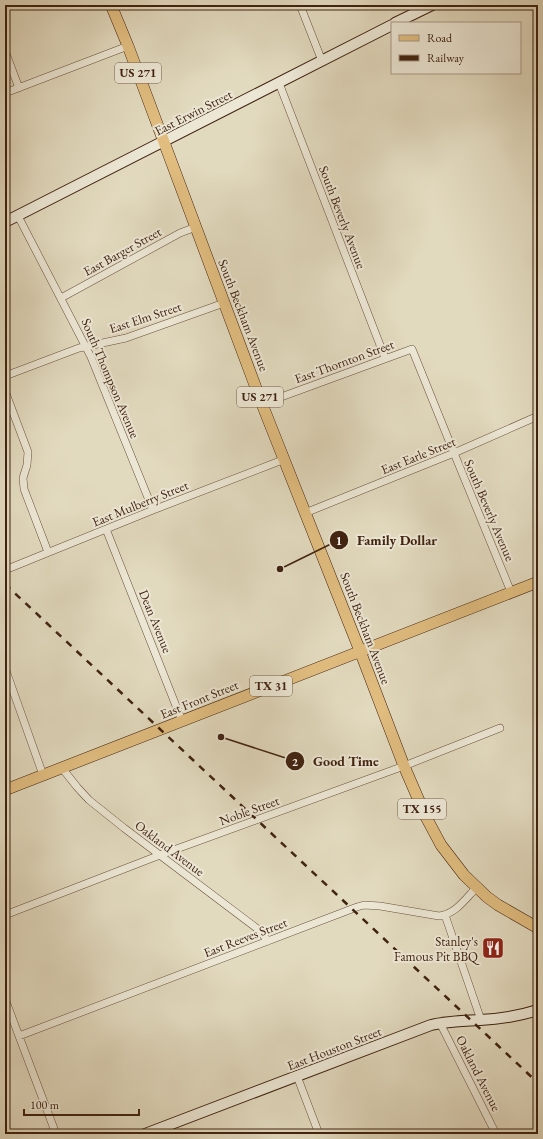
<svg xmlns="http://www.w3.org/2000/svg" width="543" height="1139" viewBox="0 0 543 1139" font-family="'EB Garamond',serif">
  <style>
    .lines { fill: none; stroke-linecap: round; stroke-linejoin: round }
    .street-casing { stroke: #68503c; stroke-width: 8 }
    .secondary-casing { stroke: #402210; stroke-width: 12 }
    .primary-casing { stroke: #402210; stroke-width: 12 }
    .street { stroke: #ece7d5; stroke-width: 7 }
    .secondary { stroke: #ece7d5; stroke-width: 10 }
    .primary { stroke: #e1bd80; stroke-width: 11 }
    .rail { stroke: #402210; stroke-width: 2.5; stroke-dasharray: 7 7; stroke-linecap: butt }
    .labels { text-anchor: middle; stroke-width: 4; stroke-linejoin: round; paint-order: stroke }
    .shield { fill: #ece7d5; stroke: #745d4b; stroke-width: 1 }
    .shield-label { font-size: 12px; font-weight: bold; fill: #402210 }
    .street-label { font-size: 13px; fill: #402210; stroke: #ece7d5 }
    .poi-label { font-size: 13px; fill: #402210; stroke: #ece7d5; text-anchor: end }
    .leader { fill: none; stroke: #402210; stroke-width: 1.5 }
    .callout-dot { fill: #402210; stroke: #ece7d5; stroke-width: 1.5 }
    .mark-label { font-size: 12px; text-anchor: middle; font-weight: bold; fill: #fff }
    .callout-label { font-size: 14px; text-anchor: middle; font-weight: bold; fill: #402210; stroke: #ece7d5; stroke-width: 4; stroke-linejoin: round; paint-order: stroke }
  </style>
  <rect width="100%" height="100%" fill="#e2dabf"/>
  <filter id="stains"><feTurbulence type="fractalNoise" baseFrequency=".005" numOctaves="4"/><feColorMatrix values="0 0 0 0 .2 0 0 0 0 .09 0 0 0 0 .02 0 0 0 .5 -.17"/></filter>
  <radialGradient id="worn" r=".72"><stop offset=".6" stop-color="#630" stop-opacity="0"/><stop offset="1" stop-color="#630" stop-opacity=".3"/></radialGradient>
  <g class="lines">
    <g class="street-casing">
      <path id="street" d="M300,5L322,61
        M5,51L19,88
        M279,83L385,358
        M5,93L128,46
        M18,216L91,357L153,510
        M61,298L180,233L196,227
        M5,376L79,348L126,338L224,303
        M5,391L28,452L27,465L23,478L24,489L48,552
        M262,404L412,349L454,453L511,592
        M305,513L454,453L538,416
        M106,529L182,721
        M5,570L153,510L285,459
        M5,668L43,775
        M62,768L77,787L89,800L124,828L259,930L268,941
        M5,915L160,855L404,766L500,728
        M445,915L481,1020
        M5,999L56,1134
        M440,1023L496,1134
        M19,1036L357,907L364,905L380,906L439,916C456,914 466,898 477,887
        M297,1076L319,1134"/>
    </g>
    <g class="secondary-casing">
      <path id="secondary" d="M395,23L432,5
        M5,222L392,25
        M145,1134L431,1025C448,1021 464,1021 480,1020C500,1019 519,1016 538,1010"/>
    </g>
    <g class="primary-casing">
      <path id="primary" d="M111,5L128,46L262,404L360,651L404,766L426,817L441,845L464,875L487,897L498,905L538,928
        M5,790L538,582"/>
    </g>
    <use href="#street" class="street"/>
    <use href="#secondary" class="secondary"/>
    <use href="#primary" class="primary"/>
    <path class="rail" d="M5,584L538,1083"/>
  </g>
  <defs>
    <g id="restaurant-square" transform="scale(1.15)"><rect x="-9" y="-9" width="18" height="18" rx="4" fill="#8f2418" stroke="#ece7d5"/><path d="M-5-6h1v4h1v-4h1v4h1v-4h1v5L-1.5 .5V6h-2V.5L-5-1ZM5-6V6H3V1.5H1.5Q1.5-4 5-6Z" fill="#fff"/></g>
  </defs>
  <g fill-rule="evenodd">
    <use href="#restaurant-square" x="493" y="948"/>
  </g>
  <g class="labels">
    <g class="shield">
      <rect x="115" y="63" width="46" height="20" rx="3"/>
      <rect x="237" y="387" width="46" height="20" rx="3"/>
      <rect x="250" y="676" width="42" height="20" rx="3"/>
      <rect x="398" y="799" width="48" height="20" rx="3"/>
    </g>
    <g class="shield-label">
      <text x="138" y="77">US 271</text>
      <text x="260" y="401">US 271</text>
      <text x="271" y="690">TX 31</text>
      <text x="422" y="813">TX 155</text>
    </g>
    <g class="street-label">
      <text transform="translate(193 112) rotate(-27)" y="5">East Erwin Street</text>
      <text transform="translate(343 217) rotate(69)" y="5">South Beverly Avenue</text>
      <text transform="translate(122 251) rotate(-29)" y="5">East Barger Street</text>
      <text transform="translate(244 315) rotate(69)" y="5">South Beckham Avenue</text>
      <text transform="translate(145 317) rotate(-18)" y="5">East Elm Street</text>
      <text transform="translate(344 361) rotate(-20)" y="5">East Thornton Street</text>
      <text transform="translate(111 378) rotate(67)" y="5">South Thompson Avenue</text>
      <text transform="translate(418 455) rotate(-22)" y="5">East Earle Street</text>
      <text transform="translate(140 503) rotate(-22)" y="5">East Mulberry Street</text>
      <text transform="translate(490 510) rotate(67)" y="5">South Beverly Avenue</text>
      <text transform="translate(156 621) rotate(68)" y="5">Dean Avenue</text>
      <text transform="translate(366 628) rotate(69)" y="5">South Beckham Avenue</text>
      <text transform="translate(199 699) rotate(-22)" y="5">East Front Street</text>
      <text transform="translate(249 810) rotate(-20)" y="5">Noble Street</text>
      <text transform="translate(170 848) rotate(37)" y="5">Oakland Avenue</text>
      <text transform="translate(245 937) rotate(-21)" y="5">East Reeves Street</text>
      <text transform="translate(334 1048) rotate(-21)" y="5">East Houston Street</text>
      <text transform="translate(479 1073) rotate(63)" y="5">Oakland Avenue</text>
    </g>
    <g class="poi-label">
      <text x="478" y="946">Stanley's<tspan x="478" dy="15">Famous Pit BBQ</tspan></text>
    </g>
  </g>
  <path class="leader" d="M280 569L339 540M221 737L295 761"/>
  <g class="callout-dot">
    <circle cx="280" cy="569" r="4"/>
    <circle cx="221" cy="737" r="4"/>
    <circle cx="339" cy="540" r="10"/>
    <circle cx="295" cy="761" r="10"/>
  </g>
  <g class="mark-label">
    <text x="339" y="545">1</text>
    <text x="295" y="766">2</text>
  </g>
  <g class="callout-label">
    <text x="397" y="545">Family Dollar</text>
    <text x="346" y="766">Good Time</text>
  </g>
  <rect width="543" height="1139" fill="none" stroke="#e2dabf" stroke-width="20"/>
  <rect x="6" y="6" width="531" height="1127" fill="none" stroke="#402210" stroke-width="2"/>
  <rect x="10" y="10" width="523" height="1119" fill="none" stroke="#402210"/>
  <rect x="391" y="22" width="130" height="52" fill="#ece7d5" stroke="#a79886"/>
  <rect x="399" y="35" width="20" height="6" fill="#e1bd80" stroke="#a79886"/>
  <text x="427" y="42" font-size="12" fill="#402210">Road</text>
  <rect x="399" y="55" width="20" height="6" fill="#402210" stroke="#a79886"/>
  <text x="427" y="62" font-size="12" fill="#402210">Railway</text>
  <path d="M24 1109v6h115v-6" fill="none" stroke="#402210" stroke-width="2"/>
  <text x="30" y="1109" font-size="12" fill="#402210" stroke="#ece7d5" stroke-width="3" paint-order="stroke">100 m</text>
  <rect width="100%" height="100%" filter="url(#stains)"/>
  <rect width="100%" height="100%" fill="url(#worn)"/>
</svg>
